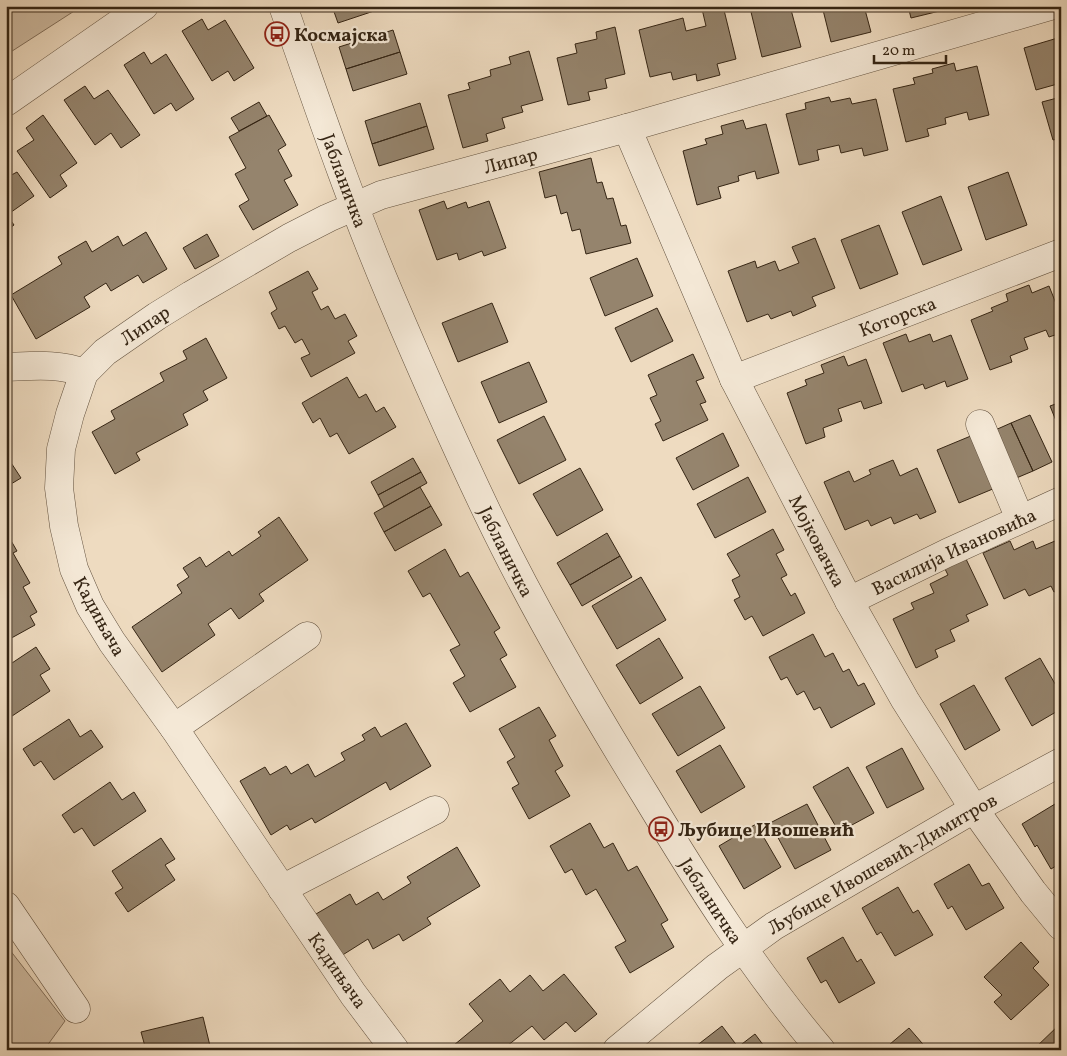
<svg xmlns="http://www.w3.org/2000/svg" width="1067" height="1056" viewBox="0 0 1067 1056" font-family="Vollkorn,serif">
  <style>
    .green { fill: #cfbca3; stroke: #82705c }
    .building { fill: #95846d; stroke: #352514 }
    .lines { fill: none; stroke-linecap: round; stroke-linejoin: round }
    .minor-casing { stroke: #63523f; stroke-width: 29 }
    .minor { stroke: #f4e8d6; stroke-width: 28 }
    .labels { text-anchor: middle; stroke-width: 4.5; stroke-linejoin: round; paint-order: stroke }
    .poi-label { font-size: 19px; font-weight: bold; fill: #352514; stroke: #f4e8d6; text-anchor: start }
    .street-label { font-size: 19px; fill: #352514; stroke: #f4e8d6 }
  </style>
  <rect width="100%" height="100%" fill="#eedbc0"/>
  <filter id="stains"><feTurbulence type="fractalNoise" baseFrequency=".004" numOctaves="4"/><feColorMatrix values="0 0 0 0 .2 0 0 0 0 .09 0 0 0 0 .02 0 0 0 .5 -.17"/></filter>
  <radialGradient id="worn" r=".72"><stop offset=".6" stop-color="#630" stop-opacity="0"/><stop offset="1" stop-color="#630" stop-opacity=".3"/></radialGradient>
  <path class="green" d="M13,6H82L6,55V11Z
    M6,945L65,1021L44,1050H6Z"/>
  <path class="building" d="M332,6H389L338,23Z
    M713,6H723L736,59L717,64L720,75L697,81L696,74L673,80L671,72L650,77L639,30L683,18L686,31L706,26L702,9Z
    M774,6H790L801,47L762,57L751,12Z
    M822,6H864L871,32L831,42Z
    M908,6H952V8L911,18Z
    M202,19L208,30L225,20L254,68L234,81L228,71L212,81L182,31Z
    M615,27L625,74L605,79L607,88L588,92L590,100L568,105L557,58L577,53L575,44L597,39L596,32Z
    M393,30L400,52L346,69L339,47Z
    M1061,37V83L1036,90L1024,48Z
    M529,51L543,100L521,106L523,112L502,118L505,128L486,134L488,141L463,148L448,95L470,89L468,83L491,76L490,70L511,64L509,57Z
    M144,52L151,64L166,54L194,99L176,111L171,103L154,114L124,65Z
    M400,52L407,74L353,91L346,69Z
    M954,63L956,71L977,66L989,115L969,120L967,112L945,118L946,124L927,129L929,136L906,142L893,89L915,84L913,78L933,73L932,69Z
    M85,86L94,99L108,90L140,135L121,148L111,133L95,145L64,100Z
    M829,97L831,102L850,98L852,104L876,99L888,150L864,156L862,148L841,153L839,145L817,150L819,160L799,165L786,114L806,109L805,103Z
    M1061,97V138L1053,140L1042,102Z
    M259,102L267,116L239,131L231,118Z
    M420,103L427,126L372,144L365,121Z
    M43,115L77,163L60,175L67,186L50,198L17,151L34,140L26,128Z
    M269,115L286,145L278,150L292,176L284,180L298,205L253,230L239,206L249,200L235,174L246,168L229,137Z
    M743,120L746,129L766,124L779,173L757,179L755,171L738,176L739,181L718,187L721,198L697,205L683,151L707,144L705,139L723,134L721,126Z
    M427,126L434,149L379,166L372,144Z
    M591,158L597,183L602,182L607,199L613,198L621,226L626,225L631,243L586,254L580,229L572,231L567,212L561,214L556,195L545,198L539,172Z
    M17,172L34,196L7,215L14,225L6,231V178Z
    M1008,172L1027,225L986,240L968,187Z
    M941,196L962,250L923,265L902,212Z
    M444,201L447,209L466,202L468,208L489,201L506,248L484,256L482,251L459,260L457,253L437,260L419,210Z
    M879,225L898,274L860,289L841,240Z
    M146,232L167,269L143,283L138,275L111,291L106,283L84,297L90,307L36,339L11,295L62,264L58,257L86,241L92,252L118,236L123,246Z
    M207,234L219,256L195,269L183,248Z
    M815,238L835,288L812,297L816,306L793,316L791,311L771,319L768,314L747,322L728,271L755,261L757,268L775,261L779,271L799,263L792,247Z
    M637,258L653,296L605,316L590,278Z
    M308,271L318,289L312,292L321,310L328,306L335,319L345,314L357,336L348,341L355,353L311,377L301,358L310,354L302,339L295,343L285,326L279,329L271,313L277,309L269,292Z
    M1029,285L1032,293L1049,286L1061,316V333L1049,337L1046,330L1024,338L1028,349L1010,356L1012,362L990,370L971,320L993,311L991,308L1008,301L1006,294Z
    M492,303L508,342L458,362L442,323Z
    M657,308L673,341L631,362L615,328Z
    M906,334L909,342L930,334L933,342L951,335L968,379L947,387L945,381L925,389L923,384L902,392L883,343Z
    M206,338L227,378L203,391L208,400L183,414L188,425L136,453L140,460L115,474L92,432L115,419L111,411L164,381L160,373L187,359L183,351Z
    M693,354L704,378L696,381L706,402L700,404L708,420L663,441L655,424L661,421L650,398L657,395L648,375Z
    M844,356L848,366L866,359L882,403L864,409L861,401L838,409L842,421L823,428L825,437L806,444L787,393L807,385L805,380L824,373L821,365Z
    M529,362L547,402L499,423L481,382Z
    M347,377L359,398L366,394L376,412L384,407L396,427L349,454L337,433L330,437L320,418L313,423L302,403Z
    M1061,402V433L1050,406Z
    M1030,415L1052,462L1033,471L1011,423Z
    M544,416L566,460L519,484L497,440Z
    M1011,423L1033,471L1014,479L993,431Z
    M723,433L739,466L693,490L676,458Z
    M978,433L1000,486L959,503L937,450Z
    M6,455L21,478L6,487Z
    M413,458L421,472L378,495L371,482Z
    M893,460L900,476L917,468L936,512L920,519L917,514L894,524L891,517L871,526L868,520L845,530L824,482L849,471L854,482L871,474L869,470Z
    M580,468L603,510L557,536L533,494Z
    M421,472L427,483L384,507L378,495Z
    M748,477L766,512L715,538L697,504Z
    M420,487L431,506L384,532L374,513Z
    M431,506L442,525L395,551L384,532Z
    M279,517L308,560L259,594L264,601L239,619L231,608L208,624L215,635L162,672L132,627L182,593L177,585L189,577L183,568L200,557L206,567L229,551L232,556L261,536L258,532Z
    M773,529L784,550L776,554L787,575L781,578L791,596L795,593L805,613L763,636L752,616L745,620L734,600L740,597L732,580L740,576L727,554Z
    M6,532L17,551L13,553L30,583L23,587L37,612L30,616L35,625L6,641Z
    M607,533L620,556L570,585L557,563Z
    M1010,541L1014,550L1033,541L1036,549L1055,541L1061,554V589L1054,592L1051,586L1029,596L1025,589L1004,599L983,553Z
    M445,549L460,577L468,572L500,628L494,632L507,655L500,659L516,687L470,712L453,683L465,676L450,650L460,645L430,593L423,597L408,571Z
    M620,556L632,577L582,606L570,585Z
    M966,559L988,605L966,615L969,621L950,630L955,641L935,650L938,657L916,668L893,619L914,609L911,603L934,593L930,584L948,575L945,569Z
    M641,577L666,620L617,649L592,606Z
    M813,634L825,657L833,653L843,672L849,669L858,686L864,683L875,704L831,728L820,707L814,710L804,691L797,695L787,677L781,680L769,657Z
    M659,638L683,678L640,704L616,665Z
    M36,647L50,669L40,675L50,691L6,720V667Z
    M1040,658L1061,694V709L1032,726L1005,678Z
    M974,685L1000,730L965,750L940,704Z
    M700,686L725,728L678,756L652,714Z
    M539,707L556,736L549,740L563,766L555,771L570,796L529,819L512,788L519,784L507,762L515,757L499,729Z
    M69,719L80,737L91,730L103,747L54,780L41,761L34,766L23,749Z
    M406,723L431,766L390,790L386,782L315,823L312,818L290,830L287,825L271,835L240,781L265,767L270,775L286,766L291,774L308,764L315,777L345,760L341,753L365,740L362,735L375,727L381,737Z
    M720,745L745,787L701,813L676,771Z
    M902,748L924,789L887,808L866,767Z
    M848,767L874,813L839,832L813,787Z
    M110,782L122,800L134,792L146,811L94,846L82,828L74,833L62,815Z
    M807,804L831,850L795,869L770,823Z
    M1055,804L1061,814V863L1051,869L1037,845L1035,847L1022,824Z
    M590,823L604,848L613,843L628,871L637,866L668,920L661,924L674,947L630,973L615,947L626,941L596,889L586,895L572,869L565,873L550,846Z
    M756,824L781,867L744,889L719,846Z
    M161,838L175,859L165,865L175,880L128,912L115,893L123,888L112,871Z
    M457,847L480,886L427,918L431,924L403,941L399,934L373,949L368,939L341,956L316,914L350,894L356,905L378,892L383,900L411,883L407,877Z
    M969,864L982,886L989,883L1004,908L966,930L952,906L948,909L934,884Z
    M898,887L913,913L918,910L933,935L895,956L881,932L877,935L862,908Z
    M843,937L857,962L861,959L875,983L839,1003L826,980L821,983L807,958Z
    M1021,942L1039,962L1033,968L1049,985L1011,1020L994,1002L1002,995L984,977Z
    M564,974L597,1014L575,1032L566,1022L544,1040L532,1026L507,1046L510,1050H448L483,1021L469,1004L500,979L510,992L530,975L543,991Z
    M203,1017L211,1050H146L141,1032Z
    M1061,1023V1050H1033Z
    M722,1026L738,1047L755,1034L767,1050H691Z
    M909,1028L928,1050H883Z"/>
  <g class="lines">
    <g class="minor-casing">
      <g id="minor">
        <path id="s1" d="M283,6C317,103 350,201 390,295C421,368 453,441 487,512C534,610 589,704 646,796C699,884 754,971 821,1050"/>
        <path d="M6,102L144,6"/>
        <path id="s2" d="M627,128L734,379L849,601L905,700L974,809L1033,892L1061,926"/>
        <path d="M6,367C33,366 59,363 84,373"/>
        <path id="s3" d="M734,379L1061,253"/>
        <path d="M980,424L1020,519"/>
        <path id="s4" d="M849,601L947,553L1061,501"/>
        <path d="M174,728L307,636"/>
        <path d="M282,889L435,810"/>
        <path d="M6,906L76,1009"/>
        <path id="s5" d="M395,1050L353,994L174,728L112,642L90,606L74,569L64,526L59,488L61,449L70,414L84,373L105,352L157,316L191,295L289,238L328,218L381,195L627,128L1050,6"/>
        <path id="s6" d="M617,1050L717,967L774,926L974,809L1061,762"/>
      </g>
    </g>
    <use href="#minor" class="minor"/>
  </g>
  <defs>
    <g id="bus-ring" transform="scale(1.25)"><circle r="9.5" fill="#f4e8d6" stroke="#8f2418" stroke-width="1.5"/><path d="M-5-6H5V4H4V6H2V4H-2V6H-4V4H-5ZM-3.5-4V0h7V-4ZM-3.5 1.2v1.5H-2V1.2ZM2 1.2v1.5H3.5V1.2Z" fill="#8f2418"/></g>
  </defs>
  <g fill-rule="evenodd">
    <use href="#bus-ring" x="277" y="34"/>
    <use href="#bus-ring" x="661" y="829"/>
  </g>
  <g class="labels">
    <g class="poi-label">
      <text x="294" y="41">Космајска</text>
      <text x="678" y="836">Љубице Ивошевић</text>
    </g>
    <g class="street-label">
      <text dy="7" stroke="none"><textPath href="#s5" startOffset="1262">Липар</textPath></text>
      <text dy="7" stroke="none"><textPath href="#s1" startOffset="185">Јабланичка</textPath></text>
      <text dy="7" stroke="none"><textPath href="#s3" startOffset="175">Которска</textPath></text>
      <text dy="7" stroke="none"><textPath href="#s5" startOffset="858">Липар</textPath></text>
      <text dy="7" stroke="none"><textPath href="#s2" startOffset="455">Мојковачка</textPath></text>
      <text dy="7" stroke="none"><textPath href="#s1" startOffset="590">Јабланичка</textPath></text>
      <text dy="7" stroke="none"><textPath href="#s4" startOffset="116">Василија Ивановића</textPath></text>
      <text transform="translate(100 616) rotate(61)" y="7">Кадињача</text>
      <text dy="7" stroke="none"><textPath href="#s6" startOffset="325">Љубице Ивошевић-Димитров</textPath></text>
      <text dy="7" stroke="none"><textPath href="#s1" startOffset="995">Јабланичка</textPath></text>
      <text transform="translate(338 970) rotate(55)" y="7">Кадињача</text>
    </g>
  </g>
  <rect width="1067" height="1056" fill="none" stroke="#eedbc0" stroke-width="25"/>
  <rect x="8" y="8" width="1052" height="1041" fill="none" stroke="#352514" stroke-width="2.5"/>
  <rect x="12" y="12" width="1042" height="1031" fill="none" stroke="#352514"/>
  <path d="M874 55v8h72v-8" fill="none" stroke="#352514" stroke-width="2.5"/>
  <text x="882" y="55" font-size="15" fill="#352514" stroke="#f4e8d6" stroke-width="4" paint-order="stroke">20 m</text>
  <rect width="100%" height="100%" filter="url(#stains)"/>
  <rect width="100%" height="100%" fill="url(#worn)"/>
</svg>
